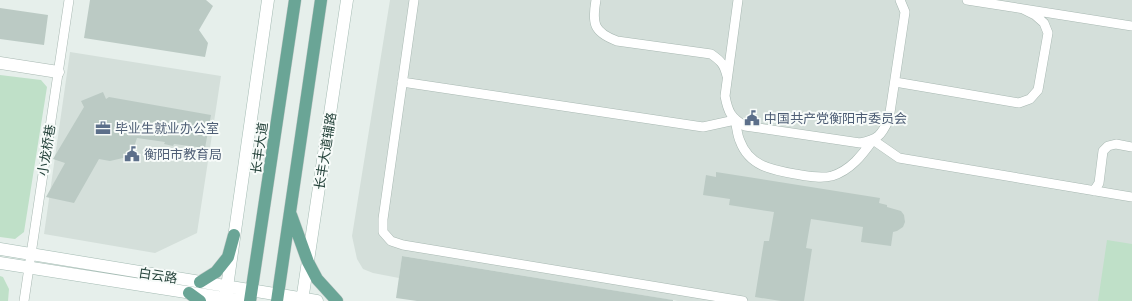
<svg xmlns="http://www.w3.org/2000/svg" width="1132" height="301" viewBox="0 0 1132 301" font-family="Quicksand,'Noto Sans SC',sans-serif">
  <style>
    .built { fill: #d4dfda }
    .green { fill: #bfe0c8 }
    .building { fill: #bbcac4 }
    .lines { fill: none; stroke-linecap: round; stroke-linejoin: round }
    .lane-casing { stroke: #a8b8b2; stroke-width: 10 }
    .street-casing { stroke: #a8b8b2; stroke-width: 13 }
    .secondary-casing { stroke: #a4bbb3; stroke-width: 13 }
    .primary-casing { stroke: #c2cac8; stroke-width: 13 }
    .lane { stroke: #fff; stroke-width: 9 }
    .street { stroke: #fff; stroke-width: 12 }
    .secondary { stroke: #fff; stroke-width: 12 }
    .primary { stroke: #6aa596; stroke-width: 12 }
    .labels { text-anchor: middle; stroke-width: 4; stroke-linejoin: round; paint-order: stroke }
    .service-label { font-size: 13px; fill: #4e5e75; stroke: #f7fbf9; text-anchor: start }
    .street-label { font-size: 13px; fill: #24423a; stroke: #f7fbf9 }
  </style>
  <rect width="100%" height="100%" fill="#e6efeb"/>
  <path class="built" d="M390,0H1132V301H678L402,256L399,278L373,273L363,269L357,259L352,236Z
    M70,52L221,76L197,233L155,253L44,234Z"/>
  <path class="green" d="M0,75L41,80L47,87L24,232L15,239L0,237Z
    M1107,240L1132,244V301H1098Z
    M0,276L3,277L9,289L8,301H0Z"/>
  <path class="building" d="M90,0H206L213,6L199,30L208,43L205,57L84,38Z
    M0,8L48,15L44,45L0,39Z
    M103,92L106,99L109,97L211,115L205,148L174,144L173,146L164,144L165,142L137,138L133,150L123,158L110,161L99,159L74,203L46,197L65,163L53,159L84,107L81,101Z
    M716,172L880,198L879,203L887,205V207L901,211L904,215L905,222L903,227L897,231L893,232L891,246L861,242L863,227L811,219L806,248L812,249L804,301H781L755,297L764,241H769L774,212L729,205L730,199L703,195L706,175L716,177Z
    M402,256L673,300V301H417L396,298Z"/>
  <g class="lines">
    <g class="lane-casing">
      <path id="lane" d="M414,0L383,219V232L391,241L403,245L743,301
        M596,0C592,23 593,32 617,41L711,54C721,61 724,64 727,76
        M738,0L725,96C728,112 731,118 745,126L860,143C878,139 881,136 889,119L905,12L900,0
        M967,0L1132,26
        M402,82L703,127L735,120C737,127 737,135 740,141C749,166 772,170 795,174C807,176 820,179 832,176C851,170 862,155 873,140L899,158L1132,197
        M895,82L1019,103L1030,99L1038,90L1048,33L1044,23L1035,15L1023,9
        M1094,191L1099,183L1103,151L1108,146L1116,144L1132,147
        M24,301L69,0"/>
    </g>
    <g class="street-casing">
      <path id="street" d="M0,63L58,72"/>
    </g>
    <g class="secondary-casing">
      <path id="secondary" d="M0,249L317,301
        M0,263L243,301
        M225,301L268,0
        M302,301L347,0"/>
    </g>
    <g class="primary-casing">
      <path id="primary" d="M291,215L308,262L317,279L337,301
        M200,282L216,272L228,257L234,235
        M189,293L200,301
        M250,301L295,0
        M277,301L321,0"/>
    </g>
    <use href="#lane" class="lane"/>
    <use href="#street" class="street"/>
    <use href="#secondary" class="secondary"/>
    <use href="#primary" class="primary"/>
  </g>
  <defs>
    <g id="civic-bare" transform="scale(1.2)"><path d="M-.6-6.5H3V-4.5H.6V-3L4-1V1h2V6H-6V1h2V-1L-.6-3ZM-1.2 2.5V6h2.4V2.5Z" fill="#5c6f8a" stroke="#f7fbf9" stroke-width="2.5" paint-order="stroke"/></g>
    <g id="office-bare" transform="scale(1.2)"><path d="M-6-3h4V-5.5h4V-3h4V5H-6ZM-1-4.5V-3h2v-1.5ZM-6 0V1H6V0Z" fill="#5c6f8a" stroke="#f7fbf9" stroke-width="2.5" paint-order="stroke"/></g>
  </defs>
  <g fill-rule="evenodd">
    <use href="#civic-bare" x="752" y="118"/>
    <use href="#office-bare" x="103" y="128"/>
    <use href="#civic-bare" x="132" y="154"/>
  </g>
  <g class="labels">
    <g class="service-label">
      <text x="764" y="123">中国共产党衡阳市委员会</text>
      <text x="115" y="133">毕业生就业办公室</text>
      <text x="144" y="159">衡阳市教育局</text>
    </g>
    <g class="street-label">
      <text transform="translate(259 148) rotate(-82)" y="5">长丰大道</text>
      <text transform="translate(46 150) rotate(-81)" y="5">小龙桥巷</text>
      <text transform="translate(325 151) rotate(-81)" y="5">长丰大道辅路</text>
      <text transform="translate(158 275) rotate(9)" y="5">白云路</text>
    </g>
  </g>
</svg>
